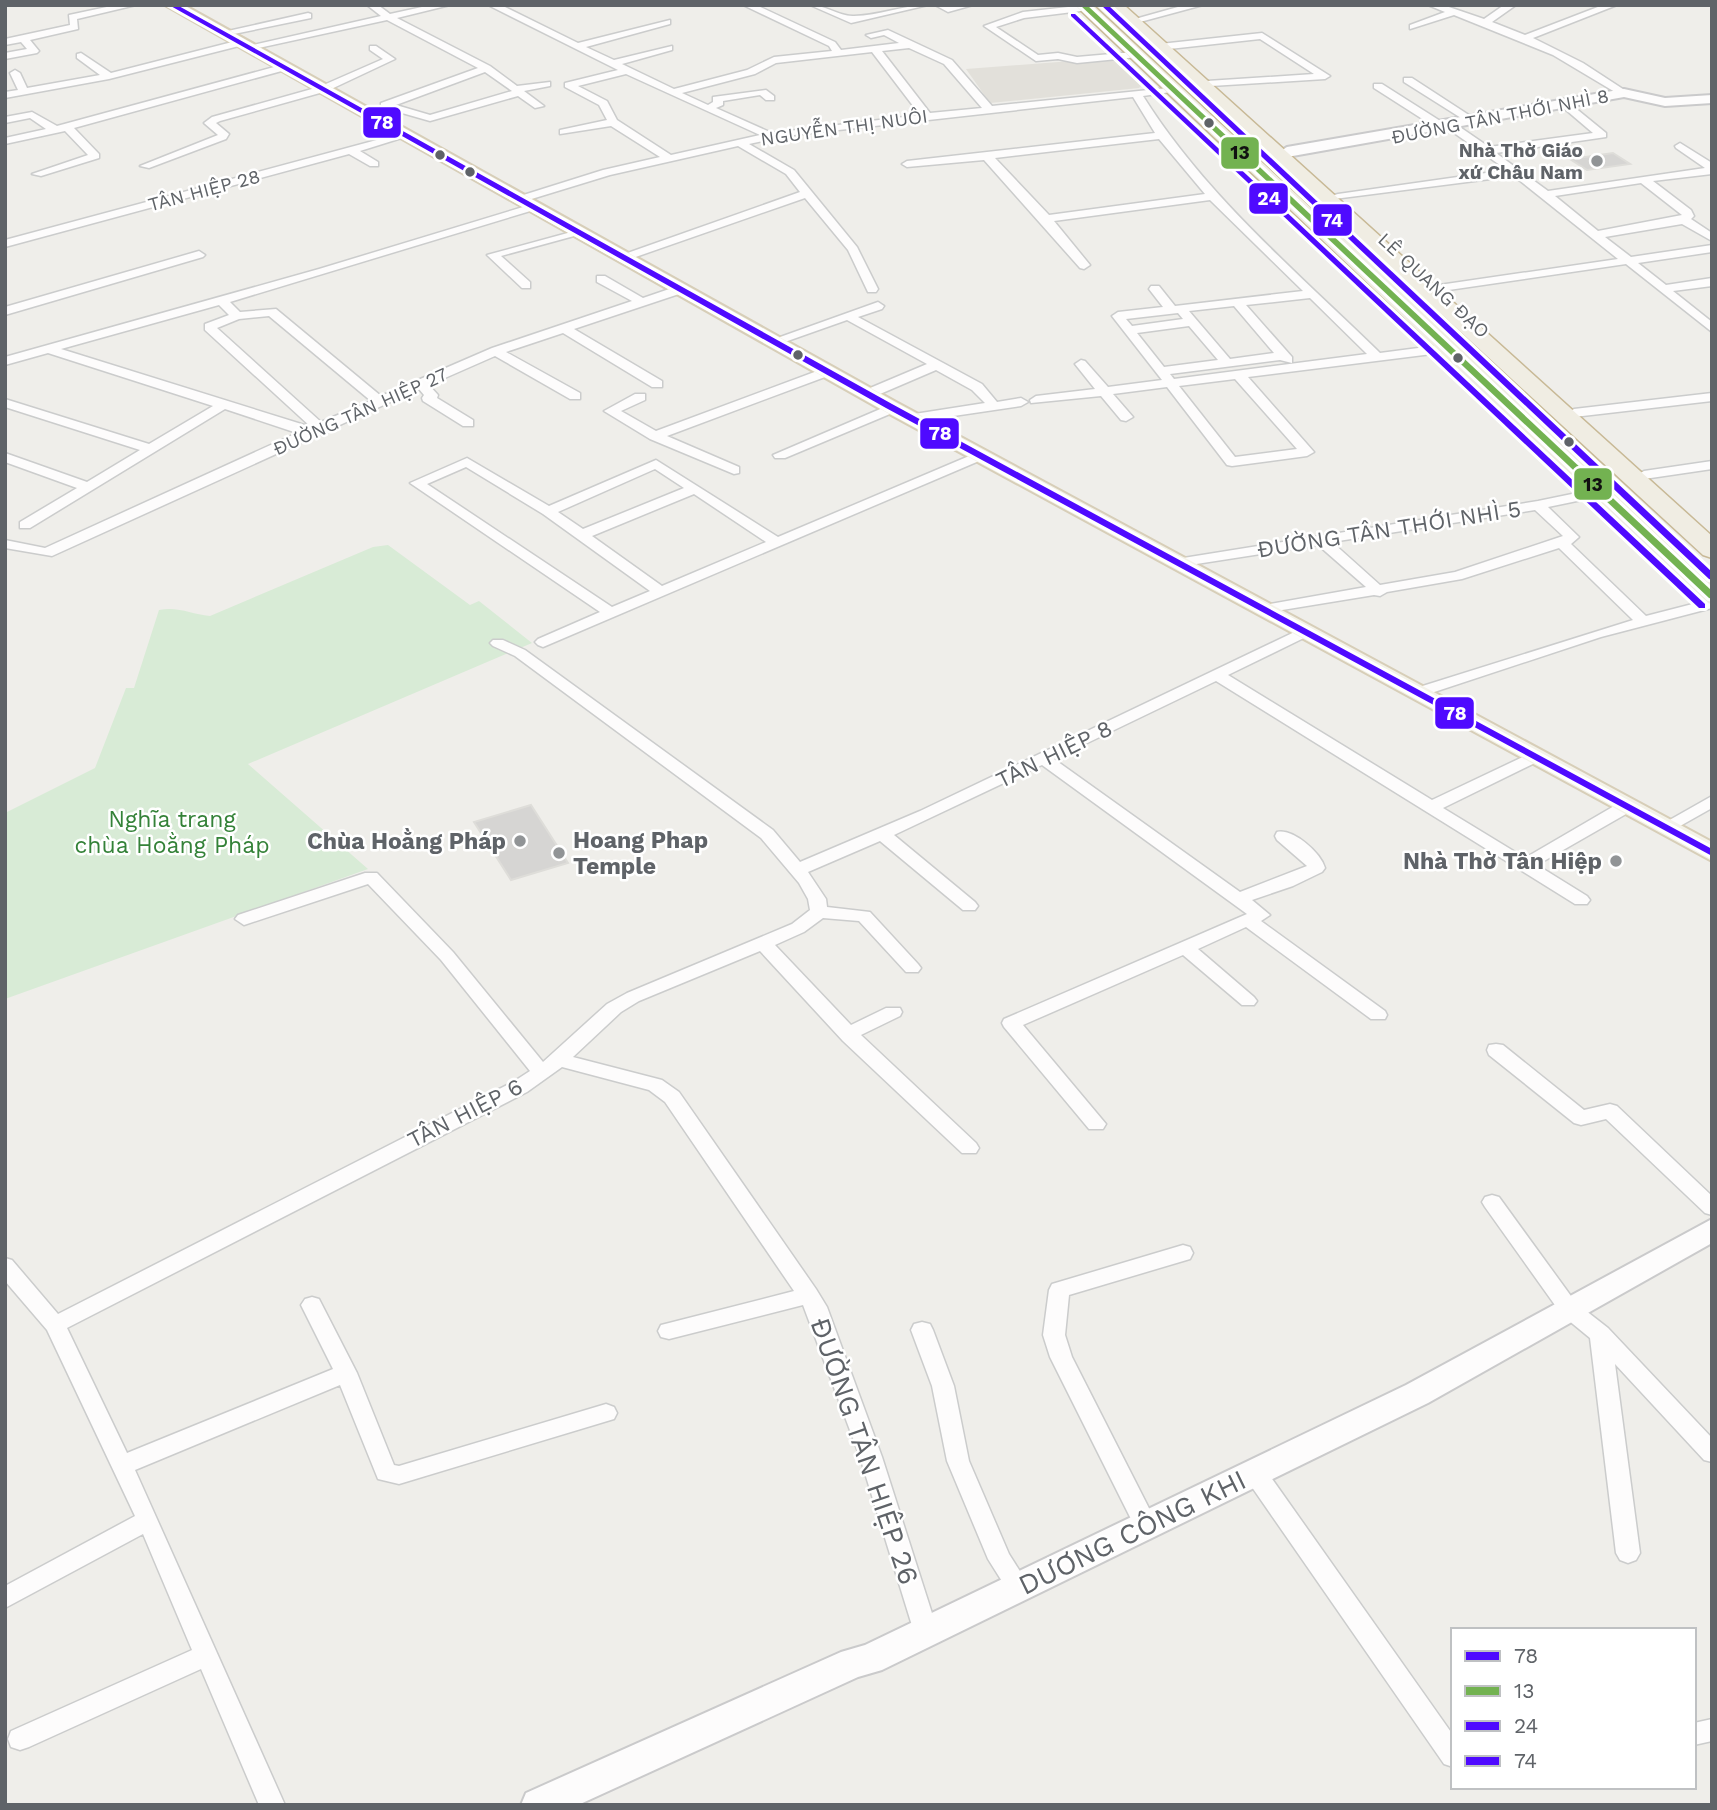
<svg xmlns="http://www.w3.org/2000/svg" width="1717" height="1810" viewBox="0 0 1717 1810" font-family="'Work Sans',sans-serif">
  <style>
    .education { fill: #e2e0da }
    .green { fill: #d8ebd6 }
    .building { fill: #d6d5d3; stroke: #deddd9; stroke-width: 2 }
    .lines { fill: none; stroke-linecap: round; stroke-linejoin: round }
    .street-casing { stroke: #cbcccc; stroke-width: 3 }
    .secondary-casing { stroke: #cacacb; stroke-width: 4 }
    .primary-casing { stroke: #d7ceb8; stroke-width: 4 }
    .highway-casing { stroke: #c8b996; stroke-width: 3 }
    .street { fill: #fdfcfc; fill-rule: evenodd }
    .secondary { fill: #fdfcfc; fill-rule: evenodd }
    .primary { fill: #f4f2e9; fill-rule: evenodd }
    .highway { fill: #f0ede3; fill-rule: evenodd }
    .bus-1-casing { stroke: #fff; stroke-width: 6 }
    .bus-2-casing { stroke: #fff; stroke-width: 6 }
    .bus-3-casing { stroke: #fff; stroke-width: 6 }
    .bus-4-casing { stroke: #fff; stroke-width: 6 }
    .bus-1 { fill: #4f0aff; fill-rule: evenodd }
    .bus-2 { fill: #73b251; fill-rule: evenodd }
    .bus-3 { fill: #4f0aff; fill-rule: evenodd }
    .bus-4 { fill: #4f0aff; fill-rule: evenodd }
    .bus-dot { fill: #5f6368; stroke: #fff; stroke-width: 2.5 }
    .poi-dot { fill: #919496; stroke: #fff; stroke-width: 2.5 }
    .labels { text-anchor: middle; stroke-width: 5; stroke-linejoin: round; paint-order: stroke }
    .far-street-label { font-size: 19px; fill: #5f6368; stroke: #fff }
    .far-poi-label { font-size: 19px; font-weight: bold; fill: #5f6368; stroke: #fff; text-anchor: end }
    .street-label { font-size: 23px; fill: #5f6368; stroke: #fff }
    .park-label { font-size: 23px; fill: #348238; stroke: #fff }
    .poi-label { font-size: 23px; font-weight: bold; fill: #5f6368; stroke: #fff; text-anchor: end }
    .near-street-label { font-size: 28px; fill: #5f6368; stroke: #fff }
    .line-badge { stroke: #fff; stroke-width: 2.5 }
    .badge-label { font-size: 19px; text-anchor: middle; font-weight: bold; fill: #fff }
    .pale-badge-label { font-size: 19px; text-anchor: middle; font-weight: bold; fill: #111 }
  </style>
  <rect width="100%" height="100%" fill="#efeeea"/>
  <path class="education" d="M1124,57L1145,82L1139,88L990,103L966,69Z"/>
  <path class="green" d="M388,545L470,605L479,601L532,643L248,764L368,869L5,999V813L95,768L126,688H134L159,610C178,606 191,614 210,616L373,547Z"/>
  <path class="building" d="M1613,153L1630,164L1587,170L1570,159Z
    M531,805L568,863L511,880L474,822Z"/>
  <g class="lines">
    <g class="street-casing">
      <path id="street" d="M116,5H136L77,19L78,29L30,40L39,51L37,53L5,59V53L27,49L21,42L5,45V39L70,25L69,15Z
        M367,5H378L390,14L431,5H450L397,18L490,66L517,86L550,82V86L524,91L544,106L535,108L518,96L430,121L381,107V103L478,68L387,20L249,50L244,47L381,16ZM485,72L512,91L430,115L396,105Z
        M488,5H501L578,43L670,20V24L586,47L614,60L672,46V50L622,64L674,89L747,70L774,57L832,51L829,46L743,5H756L835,42L841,50L899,43L884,35L871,38L866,35L888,30L952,60L992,106L1178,87V91L1143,96C1205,195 1297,272 1380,353L1464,342L1470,346L1464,350L1248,377L1314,452L1307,456L1232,466L1227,465L1167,387L1113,394L1133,417L1126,421L1121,420L1101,396L1031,403L1030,400L1036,396L1095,389L1075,364L1081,360L1085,361L1108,387L1162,380L1112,316L1118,312L1163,307L1149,289L1151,286H1159L1175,306L1303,291L1210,200L1054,221L1090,265L1084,269L1080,268L984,160L907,167L902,164L907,161L1155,133L1133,97L785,136L749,144L794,170L857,247L878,289L876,292H868L848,250L805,198L627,260H619V256L800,192L786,174L738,146L610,175L525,201H517V197L603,170L660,157L611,126L560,134V130L607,120L599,105L565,87V83L618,70ZM909,48L944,64L982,108L930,113L882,51ZM872,52L920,115L772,133L716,108L723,105V101L760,95L766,100H774V96L766,90L713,97V102L708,105L682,93L755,74L776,63ZM626,74L760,135L671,155L617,120L607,101L578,86ZM1159,139L1205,194L1049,215L995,158ZM1310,298L1367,354L1174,379L1170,374L1280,360L1292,363V357L1246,305ZM1234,306L1274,353L1230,359L1189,311ZM1178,313L1183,319L1132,326L1126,319ZM1189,326L1218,360L1164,367L1137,333ZM1235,379L1297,449L1235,457L1179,386Z
        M810,5C826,5 840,17 854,16C879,16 902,5 928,5L851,23Z
        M935,5H973L948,12Z
        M1086,5L1091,8L1089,10L1024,18L996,27L1038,55L1058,53L1077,57L1134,52L1139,55L1138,57L1077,63L1058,59L1036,61L984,26L1023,12Z
        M1185,5H1203L1140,22L1135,19Z
        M1428,5H1443L1484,19L1504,5H1516L1492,22L1525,35L1603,5H1617L1533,38L1583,63L1629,93L1620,95L1553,55L1454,15L1410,29V25L1445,12Z
        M308,13L311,14V18L224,36L219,33Z
        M1262,33L1330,76L1325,79L1211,86L1207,85V81L1314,74L1260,39L1160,50L1155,47L1160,44Z
        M240,40L245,43L243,45L109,79L5,98V92L18,90L10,73L15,70L20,73L27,88L100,75L77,58V54L81,53L111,73Z
        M370,46H376L395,59L327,91L220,121L216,123L229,134L226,139L149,168L140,166L218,135L204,123L212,117L319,87L383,59L370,50Z
        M285,64L290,67L289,69L74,128L99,154V158L41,176L32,174L88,155L65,131L5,144V138L46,129L30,118L5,123V117L32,112L57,126Z
        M1404,78H1412L1478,121L1469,123L1404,82Z
        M1374,84H1382L1445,124L1454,123L1489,147L1593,133L1559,104L1568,102L1606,133V137L1496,153L1548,191L1705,168L1676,148L1675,146L1680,143L1712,163V174L1653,181L1691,210L1694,216L1691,219L1712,233V241L1682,224L1605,237L1631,257L1712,245V252L1638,263L1666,285L1712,278V286L1673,291L1712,322V332L1626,264L1435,292V286L1439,285L1618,259L1514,176L1334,199V195L1338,194L1507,170L1447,128L1438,129L1374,88ZM1641,183L1682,215L1598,231L1555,196Z
        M399,134L408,136L360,151L378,162V166H370L349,154L5,247V240Z
        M533,204L537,205V209L230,302L240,312L276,309L381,396L492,348L632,301L597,282V276H605L643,298L681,285L685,286V292L574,329L662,381V387H652L563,333L506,352L580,393V399H570L495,356L429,385L438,395L437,398L473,420V426H463L423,401L422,398L424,395L419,389L52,556L5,548V540L45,548L297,433L225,409L30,528H20V522L77,488L5,462V453L87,482L140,450L5,407V399L149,444L213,406L48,353L5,365V357L319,269ZM219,305L229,315L205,324V330L311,427L61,349ZM269,316L371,401L321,422L217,328L239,319Z
        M575,231L585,233L501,256L530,282V288H522L487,255Z
        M199,251L205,255L203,257L5,315V307Z
        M878,302L884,306L882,309L858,317L982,384L997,402L1021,398L1028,402L1021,406L913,422L906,418L908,415L985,403L972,390L936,370L873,397H863V391L927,364L847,320L779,344L769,341Z
        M828,367L834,371L833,374L667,436L739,467V473L734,474L650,439L604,411L635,394H645V400L621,411L656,431Z
        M1712,393V401L1574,417L1567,413L1574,409Z
        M892,404L899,408L897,411L785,458H775L773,455Z
        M981,451L988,455L986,458L543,647L538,645L535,642L538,639L600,612L410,483L467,458L549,506L656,460L778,537ZM466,467L543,514L650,591L612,607L427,484ZM655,469L684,488L583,529L558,512ZM694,494L766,542L662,586L592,536Z
        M1712,461V469L1644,479L1637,475L1644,471Z
        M1601,488L1606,489V495L1548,507L1579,537L1571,544L1646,616L1712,599V608L1601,637L1419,697L1413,695L1411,692L1413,689L1633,620L1559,548L1462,579L1387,592L1380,596L1374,595L1264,613L1257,609L1259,606L1366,587L1318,545L1177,567L1170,563L1177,559L1538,501ZM1535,510L1563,536L1455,572L1380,585L1332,542Z
        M1307,626L1315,631L1312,634L1228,675L1432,800L1529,754H1541L1543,757L1541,760L1443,808L1525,858L1621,802H1633L1635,806L1633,810L1537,865L1587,896L1590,900L1587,904H1575L1216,681L1054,759L1240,892L1307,866L1277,840L1275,836L1277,832C1293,828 1321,853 1325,868L1322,872L1293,886L1252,900L1270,915L1261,921L1385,1011L1387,1015L1385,1019H1371L1246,927L1198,949L1254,997L1257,1001L1254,1005H1242L1183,955L1023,1025L1106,1124L1103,1129H1089L1004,1027L1002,1023L1004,1019L1247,914L1042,765L894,835L975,902L978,906L975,910H963L880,841L808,872L826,899L827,907L870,912L918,964L921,968L918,972H906L859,921L823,918L804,932L775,945L851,1025L886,1008H900L902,1012L900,1016L861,1035L976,1143L979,1148L976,1153H962L843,1041L760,951L639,1001L621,1012L573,1057L662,1080L679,1092L816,1289L827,1307L882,1457L938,1632L934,1639L926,1643L918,1639L914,1632L860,1457L803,1305L669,1339L661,1337L658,1331L661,1325L669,1323L794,1291L665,1102L649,1090L562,1067L527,1092L67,1328L127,1453L333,1369L301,1305L305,1299L312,1297L319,1299L357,1373L394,1465L399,1466L606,1404L614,1407L617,1413L614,1419L399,1484L378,1479L340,1385L135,1470L285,1805H259L201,1669L29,1747L20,1750L11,1747L8,1739L11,1731L192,1650L143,1534L5,1608V1586L135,1516L47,1330L5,1281V1258L12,1260L58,1314L513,1082L530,1071L441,960L368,884L244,925L235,919L238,915L365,873H377L453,952L543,1062L607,1004L627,993L792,924L810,910L808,899L799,883L761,838L515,656L493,646L490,643L493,640H503L525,650L773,830L800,862L920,811Z
        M1712,796V808L1673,830L1667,831L1659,826Z
        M1496,1044L1503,1045L1584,1110L1610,1104L1617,1106L1712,1196V1215L1705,1213L1606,1119L1581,1125L1574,1123L1489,1055L1487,1050L1489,1045Z
        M1492,1195L1499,1197L1576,1303L1608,1328L1712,1438V1462L1704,1460L1615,1364L1640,1553L1636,1560L1628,1563L1620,1560L1616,1553L1590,1338L1562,1315L1485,1207L1482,1202L1485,1197Z
        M1183,1245L1190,1247L1193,1253L1190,1259L1069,1295L1065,1335L1072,1357L1158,1526L1154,1533L1146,1536L1138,1533L1050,1357L1043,1335L1049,1290L1052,1284Z
        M922,1322L930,1324L933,1330L954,1386L969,1461L1009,1554L1030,1587L1026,1594L1018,1597L1010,1594L988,1559L947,1461L932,1386L911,1330L914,1324Z
        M1255,1464L1263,1466L1453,1735V1767L1444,1764L1247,1480L1244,1473L1247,1466Z
        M1712,1719V1741L1694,1745V1723Z"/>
    </g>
    <g class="secondary-casing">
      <path id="secondary" d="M1624,89L1665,98L1712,95V103L1665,106L1624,97L1287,157L1279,152L1287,147Z
        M1712,1219V1243L1428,1403L882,1670L858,1677L578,1805H521L526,1793L841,1652L865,1645L1406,1385Z"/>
    </g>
    <g class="primary-casing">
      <path id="primary" d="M165,5H184L896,402L1712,842V861L882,410Z"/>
    </g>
    <g class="highway-casing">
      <path id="highway" d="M1075,5H1093L1712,581V604L1703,602Z
        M1106,5H1124L1712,536V558L1703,555Z"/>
    </g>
    <use href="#street" class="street"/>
    <use href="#secondary" class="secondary"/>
    <use href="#primary" class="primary"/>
    <use href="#highway" class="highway"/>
    <g class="bus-1-casing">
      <path id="bus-1" d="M169,5H177L892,404L1712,849V856L886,408Z"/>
    </g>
    <g class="bus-2-casing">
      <path id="bus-2" d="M1080,5H1087L1712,591V599L1709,598Z"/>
    </g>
    <g class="bus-3-casing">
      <path id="bus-3" d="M1071,14H1075L1705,604V608H1699L1071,16Z"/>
    </g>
    <g class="bus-4-casing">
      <path id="bus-4" d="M1101,5H1108L1712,572V580L1709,579Z"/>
    </g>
    <use href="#bus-1" class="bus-1"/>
    <use href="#bus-2" class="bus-2"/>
    <use href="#bus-3" class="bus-3"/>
    <use href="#bus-4" class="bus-4"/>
  </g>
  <g class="bus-dot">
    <circle cx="1209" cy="123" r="6"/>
    <circle cx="440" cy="155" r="6"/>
    <circle cx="470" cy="172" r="6"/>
    <circle cx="798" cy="355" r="6"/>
    <circle cx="1458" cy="358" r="6"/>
    <circle cx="1569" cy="442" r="6"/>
  </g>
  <g class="poi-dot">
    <circle cx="1597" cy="161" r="7"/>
    <circle cx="520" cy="841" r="7"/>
    <circle cx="559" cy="853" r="7"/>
    <circle cx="1616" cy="861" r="7"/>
  </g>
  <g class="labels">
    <g class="far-street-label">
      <text transform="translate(1500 116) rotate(-11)" y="7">ĐƯỜNG TÂN THỚI NHÌ 8</text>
      <text transform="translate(844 127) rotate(-8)" y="7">NGUYỄN THỊ NUÔI</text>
      <text transform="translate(204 190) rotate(-15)" y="7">TÂN HIỆP 28</text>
      <text transform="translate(1434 285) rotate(43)" y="7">LÊ QUANG ĐẠO</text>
      <text transform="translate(360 411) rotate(-24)" y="7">ĐƯỜNG TÂN HIỆP 27</text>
    </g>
    <g class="far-poi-label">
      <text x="1583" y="157">Nhà Thờ Giáo<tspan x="1583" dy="22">xứ Châu Nam</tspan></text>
    </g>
    <g class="street-label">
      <text transform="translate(1389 529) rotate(-9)" y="8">ĐƯỜNG TÂN THỚI NHÌ 5</text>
      <text transform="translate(1054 754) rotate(-26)" y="8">TÂN HIỆP 8</text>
      <text transform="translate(465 1113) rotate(-27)" y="8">TÂN HIỆP 6</text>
    </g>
    <g class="park-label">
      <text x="172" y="827">Nghĩa trang<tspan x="172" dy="26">chùa Hoằng Pháp</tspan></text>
    </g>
    <g class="poi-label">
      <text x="573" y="848" text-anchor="start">Hoang Phap<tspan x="573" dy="26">Temple</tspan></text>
      <text x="506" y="849">Chùa Hoằng Pháp</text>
      <text x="1602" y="869">Nhà Thờ Tân Hiệp</text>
    </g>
    <g class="near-street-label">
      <text transform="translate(865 1451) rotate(71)" y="10">ĐƯỜNG TÂN HIỆP 26</text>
      <text transform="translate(1132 1532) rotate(-26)" y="10">DƯƠNG CÔNG KHI</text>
    </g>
  </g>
  <g class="line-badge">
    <rect x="362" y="106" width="40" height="33" rx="7" fill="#4f0aff"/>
    <rect x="1220" y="136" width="40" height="34" rx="7" fill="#73b251"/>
    <rect x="1248" y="182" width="41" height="33" rx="7" fill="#4f0aff"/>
    <rect x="1312" y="203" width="41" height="34" rx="7" fill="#4f0aff"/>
    <rect x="919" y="417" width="41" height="33" rx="7" fill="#4f0aff"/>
    <rect x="1573" y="467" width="40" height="34" rx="7" fill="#73b251"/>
    <rect x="1434" y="696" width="41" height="34" rx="7" fill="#4f0aff"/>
  </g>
  <g class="badge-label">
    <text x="382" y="129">78</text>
    <text x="1269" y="205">24</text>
    <text x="1332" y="227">74</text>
    <text x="940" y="440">78</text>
    <text x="1455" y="720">78</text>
  </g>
  <g class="pale-badge-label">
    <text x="1240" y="159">13</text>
    <text x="1593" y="491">13</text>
  </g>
  <rect width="1717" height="1810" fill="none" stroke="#5f6368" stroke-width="14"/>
  <rect x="1451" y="1628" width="245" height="161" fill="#ffffff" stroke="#bfc1c3" stroke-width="2"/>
  <rect x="1465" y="1651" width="35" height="10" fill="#4f0aff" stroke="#bfc1c3" stroke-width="2"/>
  <text x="1514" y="1663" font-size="21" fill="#5f6368">78</text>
  <rect x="1465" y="1686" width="35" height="10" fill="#73b251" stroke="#bfc1c3" stroke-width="2"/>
  <text x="1514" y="1698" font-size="21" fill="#5f6368">13</text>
  <rect x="1465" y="1721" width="35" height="10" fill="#4f0aff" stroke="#bfc1c3" stroke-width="2"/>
  <text x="1514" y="1733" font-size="21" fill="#5f6368">24</text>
  <rect x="1465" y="1756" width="35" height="10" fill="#4f0aff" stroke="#bfc1c3" stroke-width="2"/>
  <text x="1514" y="1768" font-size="21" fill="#5f6368">74</text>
</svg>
